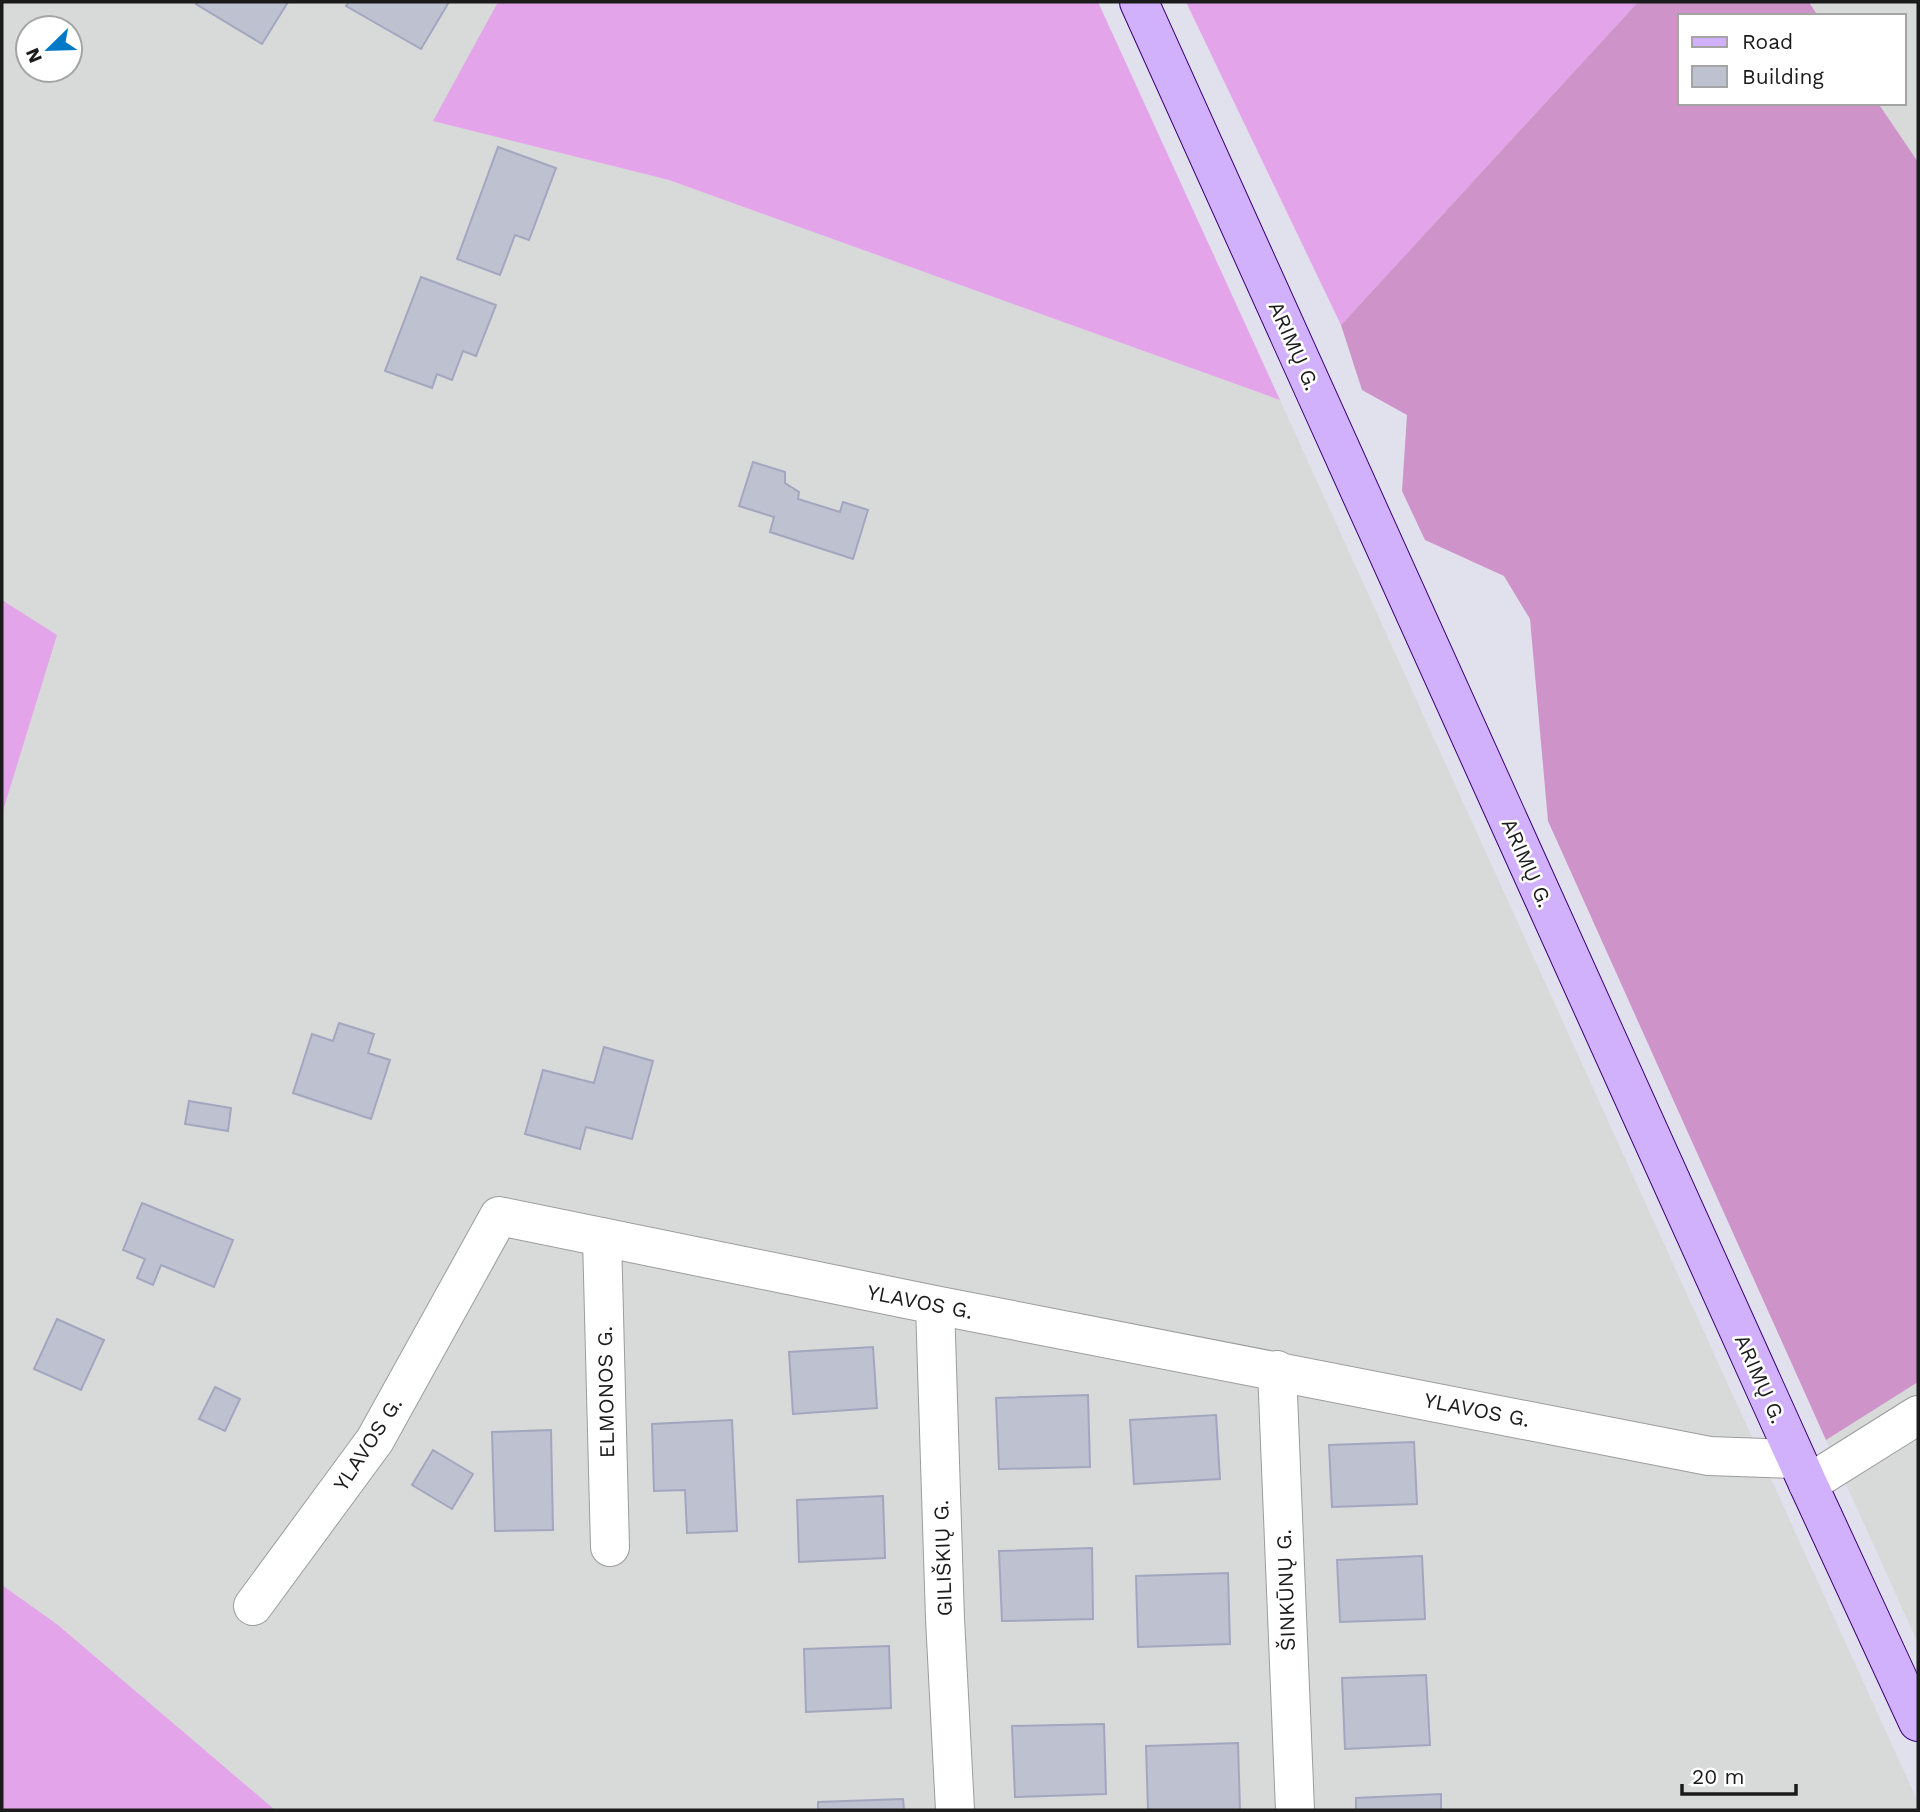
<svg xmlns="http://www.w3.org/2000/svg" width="1920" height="1812" viewBox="0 0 1920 1812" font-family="'Work Sans',sans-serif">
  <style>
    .residential { fill: #d8d9d9; fill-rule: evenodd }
    .grass { fill: #e3a4ea }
    .forest { fill: #ce93c8 }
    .building { fill: #bec1d0; stroke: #a2a7bf; stroke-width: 2 }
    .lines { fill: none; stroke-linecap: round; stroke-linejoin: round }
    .street-casing { stroke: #9c9c9c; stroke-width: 40 }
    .secondary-casing { stroke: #3a0273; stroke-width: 40 }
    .street { stroke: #fff; stroke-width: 38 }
    .secondary { stroke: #d1b1fb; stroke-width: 38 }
    .labels { text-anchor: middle; stroke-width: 5; stroke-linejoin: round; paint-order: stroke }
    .street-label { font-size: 21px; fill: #1b1b1b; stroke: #fff }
  </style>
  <rect width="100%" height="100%" fill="#e1e0ed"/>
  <path class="residential" d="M2,2H498L434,121L669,180L1280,400L1918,1802V1810H275L58,1625L2,1585V814L56,635L2,600ZM28,28H70V70H28Z
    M1809,2H1918V162L1878,103H1904V16H1818Z
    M1918,1382V1643L1826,1440Z"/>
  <path class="grass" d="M498,2H1098L1280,400L669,180L433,121Z
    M1186,2H1638L1341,325Z
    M2,600L57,635L2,814Z
    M2,1585L58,1625L275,1810H2Z"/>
  <path class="forest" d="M1638,2H1809L1818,16H1680V103H1878L1918,162V1382L1826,1440L1548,821L1530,619L1504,576L1425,540L1402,491L1407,415L1362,390L1341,325Z"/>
  <path class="building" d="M197,2H288L262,44L196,4Z
    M349,2H449L421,49L346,6Z
    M498,147L556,168L529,240L515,235L500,275L457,259Z
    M421,277L496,305L476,356L463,351L452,380L437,374L432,388L385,371Z
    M753,462L785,472V483L799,492L798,499L840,512L843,502L868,510L853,559L770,532L774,517L739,506Z
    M339,1023L374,1034L368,1053L390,1060L371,1119L293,1093L312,1034L333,1041Z
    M604,1047L653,1061L632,1139L586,1127L580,1149L525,1134L543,1070L594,1083Z
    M189,1101L231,1108L228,1131L185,1124Z
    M142,1203L233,1240L214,1287L161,1265L153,1285L137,1278L145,1259L123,1250Z
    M57,1319L104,1340L81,1390L34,1369Z
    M873,1347L877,1408L793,1414L789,1352Z
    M215,1387L240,1399L225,1431L199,1419Z
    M1088,1395L1090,1467L999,1469L996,1398Z
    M1216,1415L1220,1479L1134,1484L1130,1420Z
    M732,1420L737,1531L687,1533L685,1490L654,1491L652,1424Z
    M551,1430L553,1530L495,1531L492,1432Z
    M1414,1442L1417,1504L1332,1507L1329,1445Z
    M433,1450L473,1474L452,1509L412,1485Z
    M883,1496L885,1558L799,1562L797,1500Z
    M1092,1548L1093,1619L1002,1621L999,1551Z
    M1422,1556L1425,1619L1340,1622L1337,1560Z
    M1228,1573L1230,1644L1138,1647L1136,1576Z
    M889,1646L891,1708L806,1712L804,1649Z
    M1426,1675L1430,1745L1345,1749L1342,1678Z
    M1104,1724L1106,1794L1015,1797L1012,1726Z
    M1238,1743L1240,1810H1148L1146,1746Z
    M1441,1794V1810H1356V1798Z
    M903,1799L904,1810H818V1802Z"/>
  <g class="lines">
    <g class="street-casing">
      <path id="street" d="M602,1237L610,1547
        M935,1305L945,1619L955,1810
        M1277,1370L1295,1810
        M1808,1484L1918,1415
        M253,1606L375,1440L499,1216L935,1305L1709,1456L1796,1459"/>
    </g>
    <g class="secondary-casing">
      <path id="secondary" d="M1139,2L1808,1484L1918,1722"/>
    </g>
    <use href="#street" class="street"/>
    <use href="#secondary" class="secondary"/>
  </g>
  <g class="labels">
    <g class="street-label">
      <text transform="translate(1294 346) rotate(66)" y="7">ARIMŲ G.</text>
      <text transform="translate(1527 863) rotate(66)" y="7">ARIMŲ G.</text>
      <text transform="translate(920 1302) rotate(11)" y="7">YLAVOS G.</text>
      <text transform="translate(1760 1379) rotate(66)" y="7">ARIMŲ G.</text>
      <text transform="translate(606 1392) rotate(-91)" y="7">ELMONOS G.</text>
      <text transform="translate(1477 1410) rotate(11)" y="7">YLAVOS G.</text>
      <text transform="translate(368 1444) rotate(-57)" y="7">YLAVOS G.</text>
      <text transform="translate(943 1558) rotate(-92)" y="7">GILIŠKIŲ G.</text>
      <text transform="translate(1286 1590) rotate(-92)" y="7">ŠINKŪNŲ G.</text>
    </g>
  </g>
  <rect width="1920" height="1812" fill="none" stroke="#1b1b1b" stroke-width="7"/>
  <rect x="1678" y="14" width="228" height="91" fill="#ffffff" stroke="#a4a4a4" stroke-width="2"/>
  <rect x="1692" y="37" width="35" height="10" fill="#d1b1fb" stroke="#a4a4a4" stroke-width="2"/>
  <text x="1742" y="49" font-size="21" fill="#1b1b1b">Road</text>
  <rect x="1692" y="66" width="35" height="21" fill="#bec1d0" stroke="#a4a4a4" stroke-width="2"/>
  <text x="1742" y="84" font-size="21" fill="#1b1b1b">Building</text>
  <g transform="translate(49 49) rotate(247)"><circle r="33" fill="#ffffff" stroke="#a4a4a4" stroke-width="2"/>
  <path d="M0-5L12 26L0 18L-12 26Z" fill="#0079c6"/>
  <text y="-10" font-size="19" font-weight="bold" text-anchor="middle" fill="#1b1b1b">N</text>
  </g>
  <path d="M1682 1784v10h114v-10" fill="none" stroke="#1b1b1b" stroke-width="3.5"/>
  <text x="1692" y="1784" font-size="21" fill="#1b1b1b" stroke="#ffffff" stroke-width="5" paint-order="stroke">20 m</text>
</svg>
